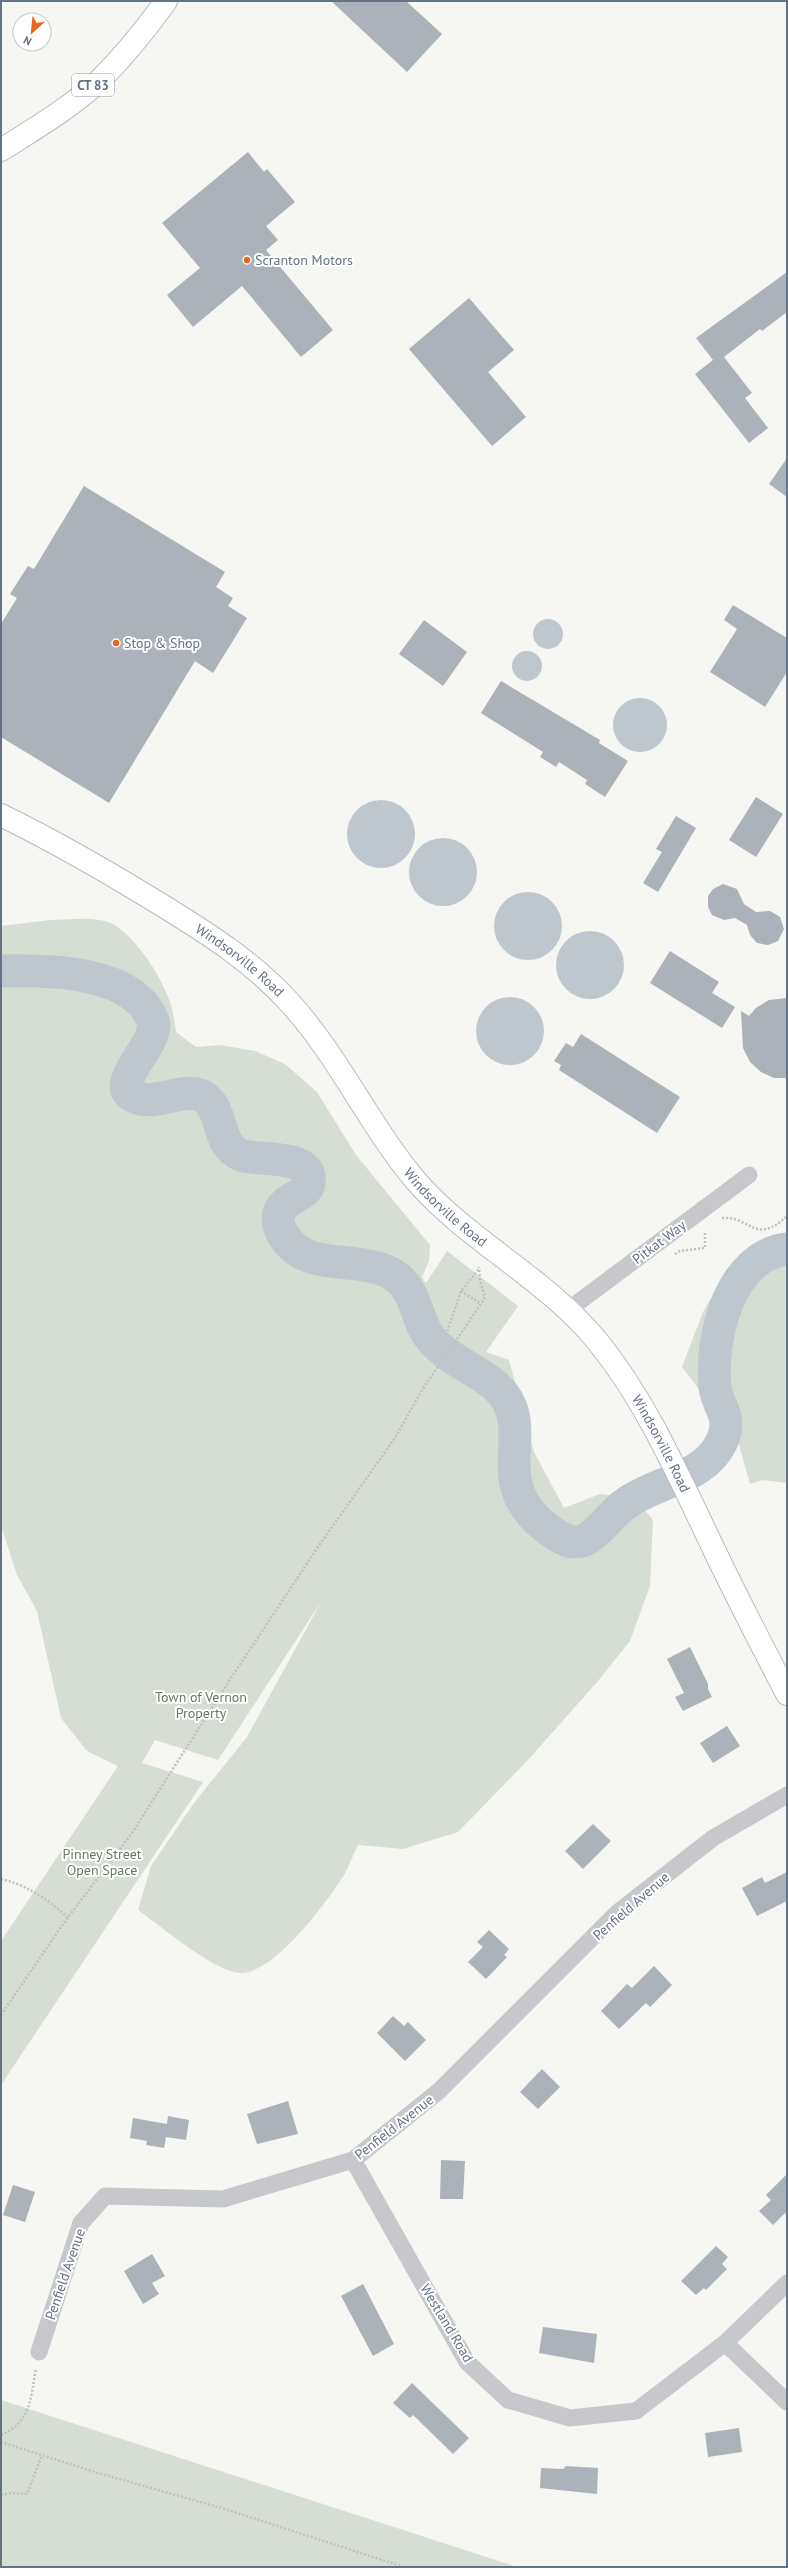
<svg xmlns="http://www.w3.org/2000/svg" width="788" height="2568" viewBox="0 0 788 2568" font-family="'PT Sans',sans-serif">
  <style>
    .green { fill: #d6ddd3 }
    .water { fill: #bfc7ce }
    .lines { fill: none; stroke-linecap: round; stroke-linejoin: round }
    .river { stroke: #bfc7ce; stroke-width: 33 }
    .building { fill: #abb2b9 }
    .secondary-casing { stroke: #b8bbc1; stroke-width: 24 }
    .primary-casing { stroke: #b8bbc0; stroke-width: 24 }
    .path { stroke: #bfc0c3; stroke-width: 2.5; stroke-dasharray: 2 2; stroke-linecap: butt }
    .street { stroke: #c6c8cc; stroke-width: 17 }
    .secondary { stroke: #fff; stroke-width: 22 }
    .primary { stroke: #fff; stroke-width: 22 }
    .poi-dot { fill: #e96620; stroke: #fff; stroke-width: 1.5 }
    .labels { text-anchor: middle; stroke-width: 4; stroke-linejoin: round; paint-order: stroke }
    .shield { fill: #fff; stroke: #929caa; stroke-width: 1 }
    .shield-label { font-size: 13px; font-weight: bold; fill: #647285 }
    .poi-label { font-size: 14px; fill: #647285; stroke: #fff; text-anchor: start }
    .street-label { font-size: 14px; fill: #647285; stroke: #fff }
    .park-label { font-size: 14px; fill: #657b63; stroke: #fff }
  </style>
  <rect width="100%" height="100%" fill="#f6f6f2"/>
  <path class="green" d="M50,920C68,920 90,916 108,922C131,930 160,974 168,997C173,1008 174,1021 176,1032L196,1047L220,1045L255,1051L285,1064L317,1092L356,1155L430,1245L429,1261L422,1277L426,1283L447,1251L518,1306L486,1352L509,1360L534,1452L564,1508L600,1494L635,1498L653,1520L650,1586L630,1641L598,1681L528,1760L458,1832L403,1849L358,1845C353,1855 349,1866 344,1875C327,1902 272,1977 238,1973C211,1969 161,1926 138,1910L151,1866L194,1803L247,1737L321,1602L218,1760L155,1740L142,1763L203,1782L1,2085V1941L118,1766L87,1751L61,1718L37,1611L17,1575L1,1526V926Z
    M787,1233V1483L762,1480L750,1484L738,1441L682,1367L703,1312L723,1278Z
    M1,2400L468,2551L517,2567H1Z"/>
  <path class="water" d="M533 634a15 15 0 1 1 30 0a15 15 0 1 1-30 0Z
    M512 666a15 15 0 1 1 30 0a15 15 0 1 1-30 0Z
    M613 725a27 27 0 1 1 54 0a27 27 0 1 1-54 0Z
    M347 834a34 34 0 1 1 68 0a34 34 0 1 1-68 0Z
    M409 872a34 34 0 1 1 68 0a34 34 0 1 1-68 0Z
    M494 926a34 34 0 1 1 68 0a34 34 0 1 1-68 0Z
    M556 965a34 34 0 1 1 68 0a34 34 0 1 1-68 0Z
    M476 1031a34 34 0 1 1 68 0a34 34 0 1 1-68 0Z"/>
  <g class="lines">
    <path class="river" d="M1,971C46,970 134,970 153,1021C161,1043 103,1088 137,1098C158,1105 182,1088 200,1095C225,1105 215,1146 241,1155C258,1162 319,1152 308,1187C301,1197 287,1198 280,1210C277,1217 278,1226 282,1233C306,1277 364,1251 398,1278C417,1293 416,1321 431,1339C447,1358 472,1368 492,1383C546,1426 477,1480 552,1532C563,1540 573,1545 585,1540C601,1531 611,1514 625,1504C656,1481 705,1479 722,1441C733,1416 718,1409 715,1387C710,1339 729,1256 787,1249"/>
  </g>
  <path class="building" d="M331,1H406L442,34L407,72Z
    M248,152L264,172L267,169L295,202L266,226L278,240L266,250L333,330L301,357L242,286L193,327L167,295L200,268L162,223Z
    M787,272V312L762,331L760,329L724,357L752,393L745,398L768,428L749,443L695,374L713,360L696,338Z
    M469,298L514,350L488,372L526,417L492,446L409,349Z
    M787,458V497L769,484Z
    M84,486L225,572L216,587L233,598L228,606L247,618L213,673L195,661L109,803L1,737V624L17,598L10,594L28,566L34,569Z
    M733,605L787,638V672L765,707L710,672L737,629L724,620Z
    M424,620L467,652L443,686L399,654Z
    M501,681L600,740L599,743L628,761L605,797L585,784L587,780L559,762L556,767L540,757L543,752L481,713Z
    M756,797L783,814L756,857L729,840Z
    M676,816L696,828L658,892L643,883L662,852L656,849Z
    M723,884L737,889L744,904L756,912L770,911L780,917L784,929L778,941L768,945L757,943L750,935L747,925L735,918L724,920L712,915L708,907V896L713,889Z
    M670,951L719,982L712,993L735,1007L722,1028L650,983Z
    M787,998V1078H774L761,1072L750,1062L743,1048L741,1011L749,1016L756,1008L769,1000Z
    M581,1034L680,1097L657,1133L559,1070L561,1065L554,1061L566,1043L573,1047Z
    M690,1647L708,1684V1689L712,1697L683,1711L675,1697L684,1693L667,1659Z
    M727,1726L740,1746L713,1763L700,1743Z
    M593,1824L611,1841L583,1869L565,1851Z
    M787,1872V1901L757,1916L742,1888L762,1877L765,1883Z
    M489,1930L509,1949L504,1955L507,1957L486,1979L468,1962L483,1947L477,1942Z
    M654,1966L672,1985L650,2007L646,2003L619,2029L601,2011L627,1984L632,1988Z
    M393,2016L404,2026L408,2022L426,2040L405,2061L377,2033Z
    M542,2069L560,2087L538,2109L520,2092Z
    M288,2101L298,2134L257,2144L247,2114Z
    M168,2116L189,2120L186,2140L166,2137L164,2148L146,2145L147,2141L130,2138L133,2118L167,2124Z
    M441,2160L465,2161L463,2199H440Z
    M787,2174V2216L785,2213L773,2225L759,2211L771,2200L766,2195Z
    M13,2185L35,2192L25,2222L3,2215Z
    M716,2246L728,2257L722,2264L727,2269L706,2290L704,2288L696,2295L681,2281Z
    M152,2254L165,2276L152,2283L159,2294L143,2304L124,2271Z
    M363,2284L394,2344L373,2356L341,2296Z
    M543,2327L597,2334L594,2363L539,2353Z
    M412,2383L469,2438L453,2454L413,2415L410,2418L393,2403Z
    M739,2428L742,2452L708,2457L705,2433Z
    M566,2466L598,2468L597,2494L540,2488L541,2468L563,2469Z"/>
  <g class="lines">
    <g class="secondary-casing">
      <g id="secondary">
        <path id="s1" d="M1,815C56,842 108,872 160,904C207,933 252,961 290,1003C339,1057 369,1125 416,1181C469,1242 546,1278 598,1342C645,1400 676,1470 708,1537C733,1590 760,1642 787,1694"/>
      </g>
    </g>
    <g class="primary-casing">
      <path id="primary" d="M1,150C34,129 70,108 99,81C124,56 146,29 166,1"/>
    </g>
    <path class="path" d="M722,1218C751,1216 755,1246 787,1216
      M675,1254L680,1251L705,1248V1231
      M461,1291L481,1304
      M446,1335L461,1291L479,1269
      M1,1879C27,1885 49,1900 68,1918
      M1,2015L63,1924L132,1833L231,1678L318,1547L395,1438L422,1390L483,1301L485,1297L480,1281L479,1267
      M1,2435C31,2423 31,2396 36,2368
      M1,2442L98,2473L225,2509L404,2567
      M1,2495L13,2493L27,2494L42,2455"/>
    <path class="street" d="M568,1310L749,1175
      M353,2160L467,2362L508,2400L570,2418L636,2411L725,2343L787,2283
      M725,2343L787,2402
      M39,2352L81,2223L105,2196L223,2199L353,2160L439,2091L617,1913L713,1838L787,1795"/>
    <use href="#secondary" class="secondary"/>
    <use href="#primary" class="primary"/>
  </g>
  <g class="poi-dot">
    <circle cx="247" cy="260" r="4"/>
    <circle cx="116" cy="643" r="4"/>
  </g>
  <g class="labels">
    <rect class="shield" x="72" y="74" width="42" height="22" rx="3"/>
    <g class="shield-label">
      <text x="93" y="90">CT 83</text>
    </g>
    <g class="poi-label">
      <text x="255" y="265">Scranton Motors</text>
      <text x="124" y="648">Stop &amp; Shop</text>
    </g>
    <g class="street-label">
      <text dy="5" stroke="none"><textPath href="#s1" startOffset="280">Windsorville Road</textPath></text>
      <text dy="5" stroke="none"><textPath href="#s1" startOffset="604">Windsorville Road</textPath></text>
      <text transform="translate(659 1242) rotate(-37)" y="5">Pitkat Way</text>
      <text dy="5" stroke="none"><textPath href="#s1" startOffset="928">Windsorville Road</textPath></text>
      <text transform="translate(631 1906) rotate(-41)" y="5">Penfield Avenue</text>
      <text transform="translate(394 2127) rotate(-38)" y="5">Penfield Avenue</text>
      <text transform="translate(65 2274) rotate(-71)" y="5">Penfield Avenue</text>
      <text transform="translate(447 2323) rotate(59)" y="5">Westland Road</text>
    </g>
    <g class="park-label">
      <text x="201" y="1702">Town of Vernon<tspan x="201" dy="16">Property</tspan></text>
      <text x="102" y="1859">Pinney Street<tspan x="102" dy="16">Open Space</tspan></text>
    </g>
  </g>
  <rect width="788" height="2568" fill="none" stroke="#647285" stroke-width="4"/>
  <g transform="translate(32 32) rotate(207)"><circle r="19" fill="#ffffff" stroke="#c1c7ce"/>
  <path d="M0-3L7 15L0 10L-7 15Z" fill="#e96620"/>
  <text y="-6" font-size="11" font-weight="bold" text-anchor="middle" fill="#647285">N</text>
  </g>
</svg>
